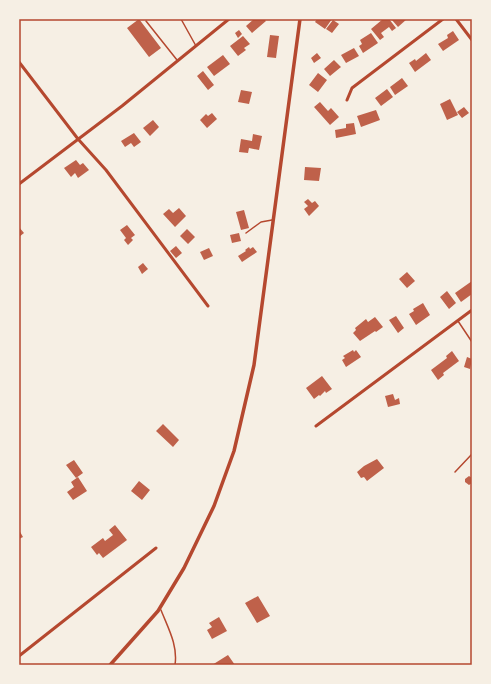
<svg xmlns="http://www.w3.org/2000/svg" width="491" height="684" viewBox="0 0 491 684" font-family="'Fira Sans Condensed',sans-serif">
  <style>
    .building { fill: #bf614a }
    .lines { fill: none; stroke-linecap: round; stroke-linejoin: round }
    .service { stroke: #b5482f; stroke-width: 1.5 }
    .minor { stroke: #b5482f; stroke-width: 3 }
    .tertiary { stroke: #b5482f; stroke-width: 3.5 }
    .neatline { fill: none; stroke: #b5482f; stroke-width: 1.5 }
  </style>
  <rect width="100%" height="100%" fill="#f6efe4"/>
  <path class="building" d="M139,19L161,48L149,57L127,28Z
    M254,19H264L266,21L252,33L246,26Z
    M317,19H332L325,29L315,22Z
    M383,19H389L396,28L392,31L389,27L381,33L384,37L380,40L371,29Z
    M394,19H407L398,27L392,20Z
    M333,20L339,24L332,33L326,29Z
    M239,30L242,34L238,38L235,33Z
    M453,31L459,40L443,51L438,44L448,38L447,35Z
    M371,33L378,43L363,53L359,46L362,44L360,40Z
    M270,35L279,36L276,58L267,57Z
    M243,36L250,44L244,48L246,50L238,56L230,46Z
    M354,48L359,56L346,63L341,55Z
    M317,53L321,58L314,63L311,58Z
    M426,53L431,60L415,72L409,63L415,59L416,61Z
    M223,55L230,64L214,76L207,67Z
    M334,60L341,67L330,76L324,69Z
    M203,71L214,85L208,90L197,76Z
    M318,73L327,80L318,92L309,85Z
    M402,78L408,86L395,95L390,87Z
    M387,89L393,97L381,106L375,98Z
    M241,90L252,92L249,104L238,102Z
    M450,99L458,115L447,120L440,104Z
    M320,102L328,111L331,108L339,117L330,125L314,107Z
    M464,107L469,113L462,118L457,112Z
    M376,110L380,120L361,127L357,116Z
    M212,113L217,119L207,128L200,120L206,114L208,116Z
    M153,120L159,127L150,136L143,128Z
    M354,123L356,134L336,138L335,130L346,128V124Z
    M134,133L141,142L134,147L131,143L125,147L121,141Z
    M253,134L262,136L259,150L249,148L248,153L239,152L241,139L252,141Z
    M76,160L80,165L83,163L89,170L78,178L75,173L71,177L64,168Z
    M305,167L321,168L319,181L304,180Z
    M308,199L312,203L315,201L319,206L309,216L304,209L308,206L304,202Z
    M179,208L186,216L175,227L163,214L169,209L173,213Z
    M244,210L249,228L241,230L236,212Z
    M127,225L135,235L131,238L133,240L128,245L124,240L126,238L120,230Z
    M19,227L24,233L19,237Z
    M187,229L195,237L188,244L180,236Z
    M239,233L241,241L232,243L230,235Z
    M176,246L182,253L176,258L170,251Z
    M249,247L250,249L253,247L257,252L242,262L238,256L246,251L245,250Z
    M209,248L213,256L204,260L200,252Z
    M143,263L148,269L142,274L138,267Z
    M407,272L415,281L407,288L399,279Z
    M472,281V294L461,302L455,293Z
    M447,291L456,303L449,309L440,297Z
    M423,303L430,315L416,325L409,314L414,311L413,309Z
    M396,316L404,328L398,333L389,320Z
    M375,317L383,327L376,332L375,331L360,341L353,333L356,330L355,328L366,319L368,322Z
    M353,350L354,352L356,350L361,357L346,367L342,360L345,358L343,356Z
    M452,351L459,361L443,373L444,375L438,380L431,370L447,358L446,356Z
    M467,357L472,359L470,369L464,367Z
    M322,376L332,389L326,393L325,391L320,396L319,395L314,399L306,388Z
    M393,394L395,400L399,398L400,404L388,407L385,396Z
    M163,424L179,440L173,447L156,431Z
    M377,459L384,468L367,481L364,477L361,478L357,472L364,466Z
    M74,460L83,473L76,478L66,465Z
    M469,476L472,478V483L469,485L465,482V479Z
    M78,477L87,491L73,500L67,492L74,487L71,482Z
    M139,481L150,490L142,500L131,491Z
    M115,525L127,540L103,558L99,553L97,555L91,547L103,538L105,541L113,535L109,530Z
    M19,530L23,537L19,539Z
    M258,596L270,616L257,623L245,603Z
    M219,617L227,631L212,639L207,630L212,627L209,623Z
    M228,655L235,665H212Z"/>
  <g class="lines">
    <path class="service" d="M181,19L196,46
      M146,21L177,60
      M246,233L261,222L272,220
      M458,321L472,342
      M455,472L472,454
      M161,610C168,628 178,645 175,665"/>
    <path class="minor" d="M456,19L472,40
      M19,62L78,139L106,170L208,306
      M347,100L352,88L443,19
      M19,184L122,106L229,19
      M316,426L472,310
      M19,656L156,548"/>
    <path class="tertiary" d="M110,665L158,611L184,568L214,506L234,451L254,365L300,19"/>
  </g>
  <rect width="491" height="684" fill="none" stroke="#f6efe4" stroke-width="40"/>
  <rect x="20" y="20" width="451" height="644" class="neatline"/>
</svg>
